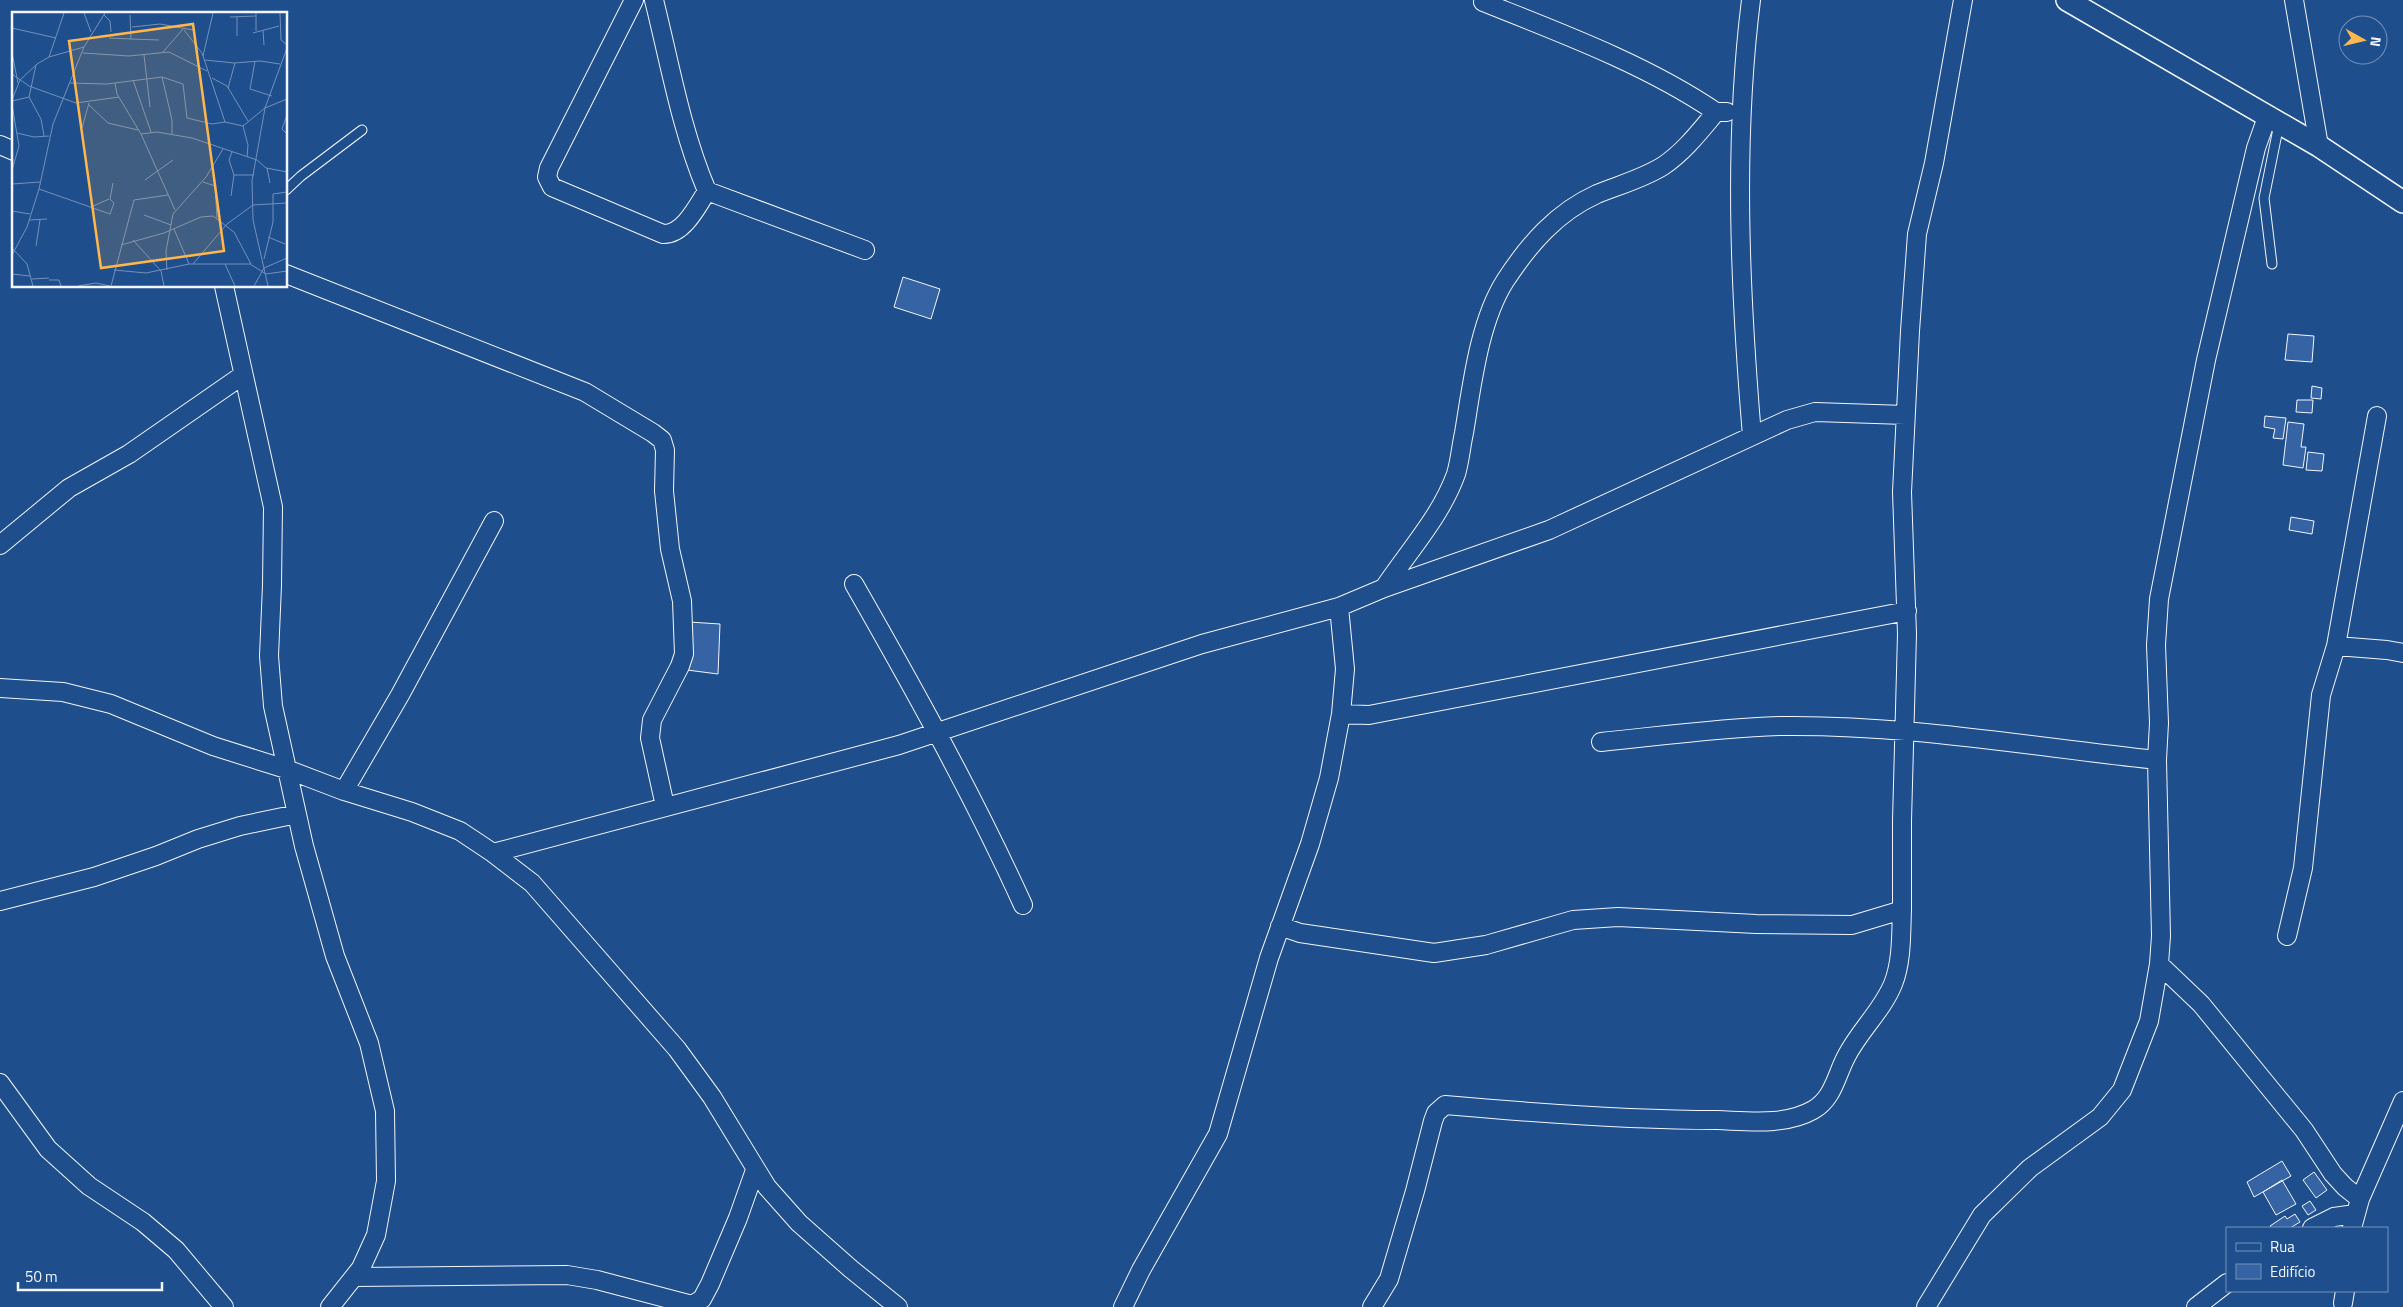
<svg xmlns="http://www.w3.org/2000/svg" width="2403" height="1307" viewBox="0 0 2403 1307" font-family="'Titillium Web',sans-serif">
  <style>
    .building { fill: #3563a3; stroke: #f2f6ff }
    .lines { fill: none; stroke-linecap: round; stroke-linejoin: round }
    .service-casing { stroke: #f2f6ff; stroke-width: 11 }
    .minor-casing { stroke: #f2f6ff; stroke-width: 20 }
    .tertiary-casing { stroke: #f2f6ff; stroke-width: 24 }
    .service { stroke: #1f4e8c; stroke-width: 9 }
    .minor { stroke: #1f4e8c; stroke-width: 18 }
    .tertiary { stroke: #1f4e8c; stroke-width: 21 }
    .inset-road { fill: none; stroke: #7391ba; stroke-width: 1 }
    .view { fill: #ffb74d; fill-opacity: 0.15; stroke: #ffb74d; stroke-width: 2.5 }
    .inset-edge { fill: none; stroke: #f2f6ff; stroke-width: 2.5 }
  </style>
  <rect width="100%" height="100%" fill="#1f4e8c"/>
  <path class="building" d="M903,277L940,289L931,319L894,307Z
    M2288,334L2314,336L2312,362L2285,360Z
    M2312,386L2322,388L2321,399L2311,398Z
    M2297,400H2313L2312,413L2296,412Z
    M2265,416L2286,418L2283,439L2273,438L2275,429L2264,427Z
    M2288,422L2304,424L2301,447H2306L2303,468L2283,465Z
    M2308,452L2324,454L2322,471L2306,470Z
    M2291,517L2314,521L2312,534L2289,530Z
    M689,622L720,624L718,674L687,670Z
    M2282,1161L2291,1176L2254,1197L2247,1182Z
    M2314,1172L2327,1190L2316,1198L2303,1180Z
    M2282,1180L2296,1204L2276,1215L2263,1192Z
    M2310,1201L2316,1210L2308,1215L2302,1206Z
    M2295,1214L2300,1222L2290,1228H2272L2270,1226L2285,1216L2287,1219Z"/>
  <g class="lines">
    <g class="service-casing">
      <path id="service" d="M286,190L301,176L362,130
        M2272,264L2264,198L2279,124"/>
    </g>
    <g class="minor-casing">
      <path id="minor" d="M634,0L549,168L547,177L552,187L663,234C683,235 697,207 707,191L865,250
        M654,0C670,64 681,130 707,191
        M1751,0C1733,144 1740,292 1752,436
        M2294,0L2319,146
        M1483,2C1561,33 1647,65 1716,112H1727
        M0,145L14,151
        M286,274L585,392L653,433L662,440L665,450L664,491L670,549L682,601L684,654L680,666L652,720L650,738L665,806
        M224,286L273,507L272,585L269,656L273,706L304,846L335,956L369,1043L385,1111L386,1181L376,1235L361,1268L330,1307
        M0,545L69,488L129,454L243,375
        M854,584C914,689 973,795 1023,905
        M1384,588C1408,552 1441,516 1456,474C1460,461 1461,446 1464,433C1472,385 1479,322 1505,281C1529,244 1557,212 1597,194C1619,185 1642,179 1663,166C1684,152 1700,131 1716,112
        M2336,646L2377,416
        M0,688L63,692L111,704L213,746L289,770L344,791L412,812L460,831L493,853L532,883L677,1049L712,1097L767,1187L799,1223L851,1269L898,1307
        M1341,714L1369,715L1907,611
        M1601,742C1660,736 1719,728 1779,726C1905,724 2032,747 2157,760
        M344,791L400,695L494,521
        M493,853L899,745L1202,644L1339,607L1384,588L1549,530L1787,420L1815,412L1905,415
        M0,901L94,877L156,856L198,839L240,826L297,814
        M1280,926L1300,933L1434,953L1486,945L1573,920L1618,917L1756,924L1852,925L1902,910V821L1907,634L1902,492L1910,331L1917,234L1934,163L1963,0
        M2287,936L2303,868L2321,695L2336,646L2387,650L2403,653
        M2159,964L2201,1004L2304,1130L2333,1174L2345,1187L2360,1199
        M0,1083L48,1149L89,1186L143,1222L176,1250L224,1307
        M2312,1228L2334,1217L2355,1214
        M2352,1228L2360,1199L2403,1101
        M354,1277L567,1275L597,1280L692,1305L702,1299L710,1284L738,1218L755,1170
        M2343,1303L2345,1291
        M1123,1307L1141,1270L1218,1134L1269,958L1310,844L1329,778L1341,714L1345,669L1339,607
        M1372,1307L1389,1279L1415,1191L1433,1121L1436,1113L1445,1105C1535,1113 1626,1120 1717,1120C1748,1121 1785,1126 1813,1110C1833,1099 1836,1076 1846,1057C1859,1031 1882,1011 1893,984C1902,962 1901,934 1902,910
        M1926,1307L1982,1215L2030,1168L2100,1117L2122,1090L2149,1021L2159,964L2161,936L2157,760L2159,723L2156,645L2159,599L2206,360L2256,148L2267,117
        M2196,1307L2227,1283"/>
    </g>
    <g class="tertiary-casing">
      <path id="tertiary" d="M2067,0L2319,146L2403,202"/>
    </g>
    <use href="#service" class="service"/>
    <use href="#minor" class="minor"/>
    <use href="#tertiary" class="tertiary"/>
  </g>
  <g transform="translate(12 12)">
    <rect width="275" height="275" fill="#1f4e8c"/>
    <path class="inset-road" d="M72,1L79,20M268,1L269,28L275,33M92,3L98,9L99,20M118,3L119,27L147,28M218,5L244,4M120,15L148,12L181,18M0,16L44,26M172,18L190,41L213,110L231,114M251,18L252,33M244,19V1M241,21L267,14M225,24V5M97,26L119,27M151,40L171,17M0,41L6,71M71,41L117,44L157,40L195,59M132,43L138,95M191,44L201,1M37,45L52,1M193,48L222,51L248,49L268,52M243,49L238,77L260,84M24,53L17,85L29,107L32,124M0,62L17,74L64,91L107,85M150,65L171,72L175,106L200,112L213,110M200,66L215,74L236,109M121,68L139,120M58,71L95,72L150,65L160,108V123M103,71L105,82L129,122L163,198M216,76L223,51M0,88L8,68L25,52L37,45L72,35M0,89L17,85M0,93L7,134L0,158M77,93L96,111L126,118M275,103L270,117L275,122M70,116L77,91M5,121L22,125L37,124M129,122L145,120L180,126L245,148L254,156L275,160M235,145L236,133L231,114L253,96L275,87M255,156L258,171M222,163H242M133,168L161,148M191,170L203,174L205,206M0,172L28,170M27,177L98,202L102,191L98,187L101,171M219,184L222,163L217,148L220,140M79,195L97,187M0,199L18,202M132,203L159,213M17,208L35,207M162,217L177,252M256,225L273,232M121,228L149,259L152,274M109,233L152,221L189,205L201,204L222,220L239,252M24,234L28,208M0,236L15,252L21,274M0,243L15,215L27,177L41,112L72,35L93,1M252,247L261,210V182L275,180M181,252L215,212L241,193L275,191M213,252L223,274M102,258L134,261L177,252H238L254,262L275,259M155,258L154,239L161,202L194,165L211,137M0,262L18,264M20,267L37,266M37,268H47L49,274M66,274L84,271L98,274M99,274L122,188L156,183M242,274L252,256L275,246M256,274L241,208L240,169L253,96L275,36"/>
    <path class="view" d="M181,12L212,239L89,256L57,29Z"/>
    <rect width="275" height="275" class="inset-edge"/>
  </g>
  <rect x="2226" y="1227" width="162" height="65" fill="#1f4e8c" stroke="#7391ba"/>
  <rect x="2236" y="1243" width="25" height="8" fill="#1f4e8c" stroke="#7391ba"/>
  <text x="2270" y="1252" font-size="15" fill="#f2f6ff">Rua</text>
  <rect x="2236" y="1264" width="25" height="15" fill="#3563a3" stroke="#7391ba"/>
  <text x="2270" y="1277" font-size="15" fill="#f2f6ff">Edifício</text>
  <g transform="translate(2363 40) rotate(98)"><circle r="24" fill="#1f4e8c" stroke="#7391ba"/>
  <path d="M0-4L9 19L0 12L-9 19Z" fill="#ffb74d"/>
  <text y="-8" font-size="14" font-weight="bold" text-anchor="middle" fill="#f2f6ff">N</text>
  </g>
  <path d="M18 1282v8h144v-8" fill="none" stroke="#f2f6ff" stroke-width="2.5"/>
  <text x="25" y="1282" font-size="15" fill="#f2f6ff" stroke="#1f4e8c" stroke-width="4" paint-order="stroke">50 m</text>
</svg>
